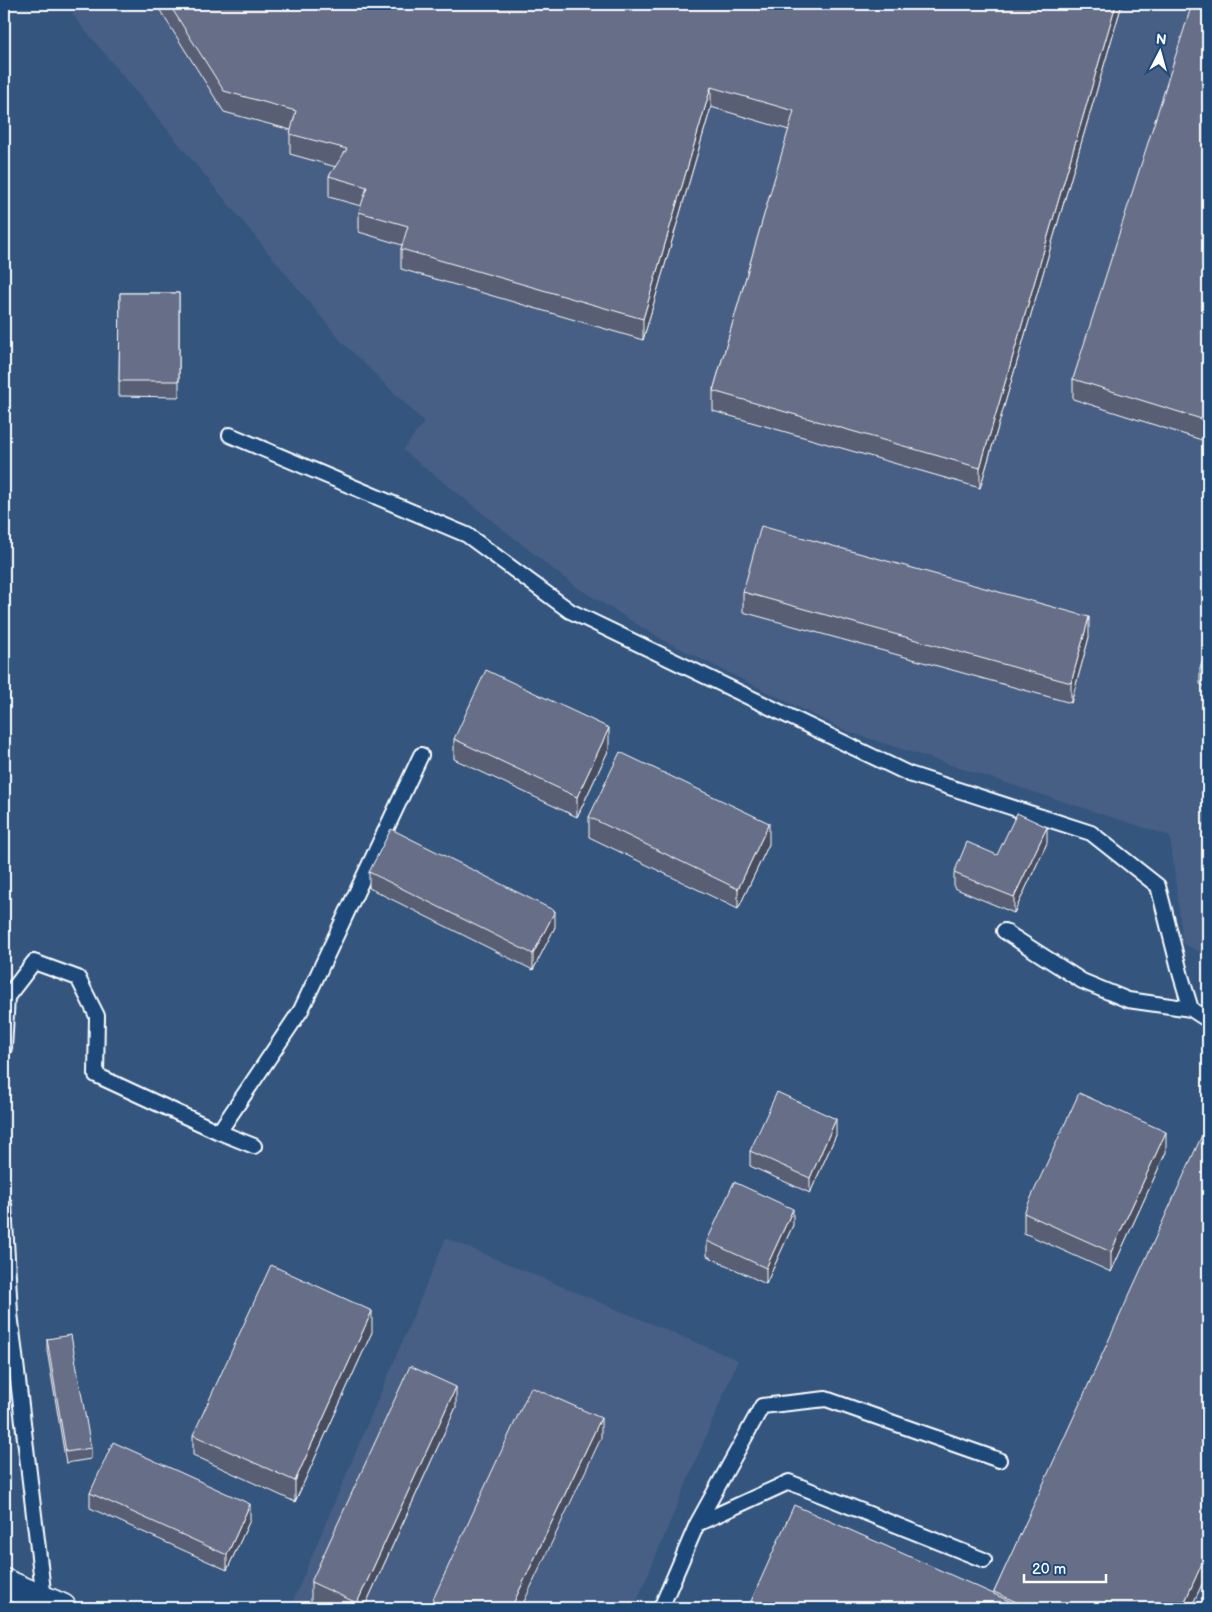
<svg xmlns="http://www.w3.org/2000/svg" width="1212" height="1612" viewBox="0 0 1212 1612" font-family="'Balsamiq Sans',sans-serif">
  <style>
    .built { fill: #475f84 }
    .lines { fill: none; stroke-linecap: round; stroke-linejoin: round }
    .lane-casing { stroke: #fff; stroke-width: 18 }
    .secondary-casing { stroke: #fff; stroke-width: 31 }
    .lane { stroke: #1f4a7a; stroke-width: 14 }
    .secondary { stroke: #1f4a7a; stroke-width: 28 }
    .wall { fill: #585f75; stroke: #fff }
    .shaded-wall { fill: #474d5f; stroke: #fff }
    .building { fill: #666e88; stroke: #fff }
  </style>
  <rect width="100%" height="100%" fill="#34557e"/>
  <filter id="ink" filterUnits="userSpaceOnUse"><feTurbulence type="fractalNoise" baseFrequency=".02" numOctaves="2"/><feDisplacementMap in="SourceGraphic" scale="10" xChannelSelector="R" yChannelSelector="G"/><feConvolveMatrix kernelMatrix="1 2 1 2 8 2 1 2 1" color-interpolation-filters="sRGB"/></filter>
  <g filter="url(#ink)">
    <path class="built" d="M81,4H1208V955L1183,944L1170,836L846,731L663,640L573,585L403,450L424,422L342,342L72,14Z
      M446,1238L738,1360L634,1608H290Z"/>
    <g class="lines">
      <g class="lane-casing">
        <path id="lane" d="M230,435L467,535L570,611L909,774L1091,833L1158,886L1181,976L1191,1009L1208,1020
          M1004,931L1082,981L1128,1000L1191,1009
          M4,1048L7,997L34,962L78,978L97,1016L96,1075L219,1132L254,1146
          M219,1132L301,1010L421,755
          M4,1204L10,1313L44,1599
          M697,1524L762,1406L826,1399L999,1460
          M661,1608L697,1524L789,1482L984,1560"/>
      </g>
      <g class="secondary-casing">
        <path id="secondary" d="M4,1583L62,1608"/>
      </g>
      <use href="#lane" class="lane"/>
      <use href="#secondary" class="secondary"/>
    </g>
    <path class="wall" d="M156,4H1122L980,488L713,411V391L789,130L711,107L643,340L401,269V249L402,245L359,232V212L361,206L329,197V176L336,167L290,154V134L291,130L224,112Z
      M1208,4V442L1073,399V379Z
      M120,293H179V397L119,396Z
      M743,592L1089,637L1071,703L743,612Z
      M1208,648V688L1200,684V668Z
      M454,739L609,749L577,817L454,759Z
      M589,817L769,844L738,909L589,837Z
      M1047,843L1014,913L954,888V873L997,855Z
      M369,872L555,927L533,970L369,888Z
      M836,1135L810,1193L750,1166V1151Z
      M1208,1135V1571L1191,1608H748L994,1594V1592Z
      M1166,1152L1111,1272L1024,1233V1213Z
      M793,1225L766,1284L707,1256V1241Z
      M372,1332L295,1502L193,1455V1435Z
      M47,1339L91,1448V1459L66,1463L47,1350Z
      M456,1407L364,1608H324L311,1602V1582Z
      M90,1493L250,1520L227,1570L90,1508Z"/>
    <path class="shaded-wall" d="M1116,4H1122L980,488V468Z
      M711,87V107L643,340V319Z
      M1089,617V637L1071,703V683Z
      M609,728V749L577,817V797Z
      M769,823V844L738,909V889Z
      M1047,827V843L1014,913V897Z
      M555,911V927L533,970V954Z
      M836,1119V1135L810,1193V1178Z
      M1166,1132V1152L1111,1272V1252Z
      M793,1209V1225L766,1284V1268Z
      M372,1311V1332L295,1502V1481Z
      M456,1387V1407L364,1608H357V1603Z
      M601,1418V1438L521,1608H511Z
      M250,1504V1520L227,1570V1555Z
      M1208,1550V1571L1191,1608H1182Z"/>
    <path class="building" d="M169,4H1116L980,468L713,391L794,111L711,87L643,319L401,249L408,226L359,212L367,187L329,176L347,149L290,134L296,111L224,91Z
      M1192,4H1208V421L1073,379Z
      M120,293H179V381H119Z
      M761,526L1089,617L1071,683L743,592Z
      M1208,648V672L1200,668Z
      M486,670L609,728L577,797L454,739Z
      M620,752L769,823L738,889L589,817Z
      M1017,813L1047,827L1014,897L954,873L967,842L997,855Z
      M391,829L555,911L533,954L369,872Z
      M777,1092L836,1119L810,1178L750,1151Z
      M1079,1093L1166,1132L1111,1252L1024,1213Z
      M1203,1133L1208,1135V1550L1182,1608H1030L994,1592Z
      M734,1182L793,1209L766,1268L707,1241Z
      M271,1265L372,1311L295,1481L193,1435Z
      M71,1335L91,1448L66,1452L47,1339Z
      M410,1366L456,1387L357,1603L311,1582Z
      M531,1387L601,1418L511,1608H429Z
      M113,1442L250,1504L227,1555L90,1493Z
      M794,1505L1025,1608H748Z"/>
  </g>
  <rect width="1212" height="1612" fill="none" stroke="#1f4a7a" stroke-width="20"/>
  <rect x="10" y="10" width="1192" height="1592" fill="none" stroke="#fff" stroke-width="2" filter="url(#ink)"/>
  <g transform="translate(1160 52) rotate(6)" stroke="#1f4a7a" stroke-width="4" paint-order="stroke">
  <path d="M0-4L9 19L0 12L-9 19Z" fill="#ffffff"/>
  <text y="-8" font-size="14" font-weight="bold" text-anchor="middle" fill="#ffffff">N</text>
  </g>
  <path d="M1024 1574v8h82v-8" fill="none" stroke="#ffffff" stroke-width="2.5"/>
  <text x="1032" y="1574" font-size="15" fill="#ffffff" stroke="#1f4a7a" stroke-width="4" paint-order="stroke">20 m</text>
</svg>
